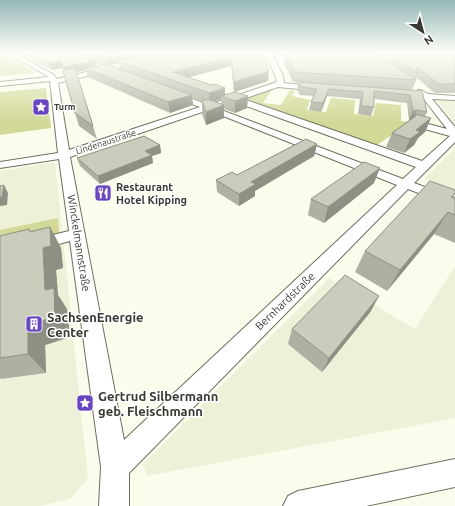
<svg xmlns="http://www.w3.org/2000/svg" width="455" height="506" viewBox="0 0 455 506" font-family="Ubuntu,sans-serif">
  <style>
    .built { fill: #eef1d8 }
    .green { fill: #d2d896 }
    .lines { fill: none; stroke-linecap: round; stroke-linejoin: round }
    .minor-casing { stroke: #6f7061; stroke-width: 2 }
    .minor { fill: #fff; fill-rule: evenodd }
    .wall { fill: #afb0a2; fill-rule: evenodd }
    .shaded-wall { fill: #8e9084 }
    .building { fill: #cbcdbc; stroke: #8e9084 }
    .labels { text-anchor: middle; stroke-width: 3; stroke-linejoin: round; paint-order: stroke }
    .far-poi-label { font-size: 9px; font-weight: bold; fill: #393933; stroke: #fff; text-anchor: start }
    .far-street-label { font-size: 9px; fill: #393933; stroke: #fff }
    .poi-label { font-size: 11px; font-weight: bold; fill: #393933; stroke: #fff; text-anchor: start }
    .street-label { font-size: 11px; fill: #393933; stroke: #fff }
    .near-poi-label { font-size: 13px; font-weight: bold; fill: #393933; stroke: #fff; text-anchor: start }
  </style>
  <rect width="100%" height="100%" fill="#fbfdec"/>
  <path class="built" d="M435,99L455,100V123Z
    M455,148V195L433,187L425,178Z
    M55,162L88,478L70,499L39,506H0V171Z
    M455,266V418L147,476L143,464L329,278L415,329Z"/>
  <path class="green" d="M0,53H3L35,73L0,76Z
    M46,88L51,128L0,135V92Z
    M273,88L263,103L281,105L290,90L295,91L292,96L310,100L307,110L326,112L331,98L355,100L354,114L373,116L376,103L401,105V121L411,122L374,147L240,100Z
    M58,218L59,234L0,249V230Z"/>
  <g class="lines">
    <g class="minor-casing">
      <path id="minor" d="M7,53H14L54,75L57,79L102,68L65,53H72L123,73L120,75L108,71L58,83L69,150L200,107L170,96V92H176L208,105L274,83L277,81L266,53H272L283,76L284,83L320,87L324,89L320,91L278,87L243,99L422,161L450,136L410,125V121L413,120L447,129L423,98L401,96L397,94L401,92L418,93V90H421L428,94L455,96V100L432,99L455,127V142L414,183L455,198V207L408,189L129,473V506H99L101,467L70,241L0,260V248L69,231L59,159L0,168V162L58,153L50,81L0,86V82L49,77ZM235,102L416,167L403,179L216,108ZM208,110L397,185L124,440L70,157Z
        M455,459V487L366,506H283L288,496L298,491Z"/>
    </g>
    <use href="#minor" class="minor"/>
  </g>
  <path class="wall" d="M16,53H74L96,66L105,64L75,53H182V55H184V53H261V55L268,81L235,92L248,96L247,108L235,113L224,109V118L206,125L202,114V101L192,97L193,105L170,113L88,77L86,70L76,72L97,139L79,126L75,113L63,68L52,70ZM119,63L120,69L110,65ZM231,66L234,92L225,95V88L211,85L189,77ZM221,99V104L214,102Z
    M278,53H455V93H435L417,78L416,80L412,90L427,112L425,117L431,118L425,132L418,138L414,145L404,153L386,147L392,133L411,119L409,120L407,103L374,99V107L371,116L358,114L360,99L327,96L321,112L309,110L311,102L313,96L300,95L297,90L298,83L293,82L284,64V56H280ZM382,56H392L390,62Z
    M317,144L314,156L255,191V196L239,206L217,192L216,180L237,175Z
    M160,145L161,153L152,156L153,163L100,184L80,166L77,158Z
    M374,183L324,223L308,215L311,199Z
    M455,190V194L452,198L455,199V243L434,234L387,291L355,272L365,251Z
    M50,227L61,248L63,268L56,270L58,295L67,309L70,337L45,345L46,373L1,379L0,378V236L29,229L31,231Z
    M371,311L322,372L288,344L292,329Z"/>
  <path class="shaded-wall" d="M135,53H155L156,55L123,62L118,61L119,63L109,65L107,59Z
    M231,57V66L175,81L173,72Z
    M61,61H95L97,68H85L86,70L65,74L63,68L52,70L49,63Z
    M269,71L268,81L234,92V82Z
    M225,88V97L221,96V99L209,103V93Z
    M329,89L327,96L321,112L323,103Z
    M192,95L193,105L170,113L168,102Z
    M248,96L247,108L235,113V101Z
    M224,105V118L206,125V112Z
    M417,110L413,119L409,120L413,111Z
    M431,118L425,132L418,138L414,145L404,153L410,139L416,130Z
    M317,144L314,156L255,191V196L239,206V194L251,182Z
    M160,145L161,153L152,156L153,163L100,184L98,176L145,151Z
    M380,168L374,183L324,223L328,207Z
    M4,185L8,193L7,205L0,206V197Z
    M448,212L434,234L387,291L400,270Z
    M50,227L61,248L63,268L56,270L58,295L67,309L70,337L45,345L46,373L28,354V325L45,290L43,248Z
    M379,296L371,311L322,372L329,358Z"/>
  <path class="building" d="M27,53H74L95,61L63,67L61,61L49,63Z
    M91,53H135L107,59Z
    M285,54H379L416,80L295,72Z
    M146,55H263L269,71L234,82L231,57L173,72L211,85L215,84L225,88L209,93L118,61Z
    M392,56H455V84H439L416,67L418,74Z
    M106,64L192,95L168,102L85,68Z
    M75,68L93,126L75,113L63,71Z
    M298,82L422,91L427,112L417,110L413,111L410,95L374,91V107L361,106L363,92L329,89L323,103L311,102L317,89L301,87Z
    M235,92L248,96L235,101L221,96Z
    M207,99L224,105L206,112L202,101Z
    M415,114L431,118L416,130L420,132L410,139L392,133L416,116Z
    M144,136L160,145L145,151L152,155L98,176L77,158Z
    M306,139L317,144L251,182L256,184L239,194L216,180L232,172L237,175Z
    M364,162L380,168L328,207L311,199Z
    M430,181L455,190V193L451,197L455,199V215L448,212L400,270L365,251Z
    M4,185L2,197H0V186Z
    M50,227L51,246L43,248L45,290L54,288L55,317L28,325V354L0,358V236L29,229L30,232Z
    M345,275L379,296L329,358L292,329Z"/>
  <linearGradient id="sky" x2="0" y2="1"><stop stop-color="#95b8b7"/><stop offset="0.43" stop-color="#fdfef6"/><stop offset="1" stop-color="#fdfef6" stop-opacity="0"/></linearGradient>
  <rect width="455" height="123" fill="url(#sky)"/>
  <defs>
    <g id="sight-square" transform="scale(0.9)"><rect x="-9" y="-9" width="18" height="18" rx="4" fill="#6946bf" stroke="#fff"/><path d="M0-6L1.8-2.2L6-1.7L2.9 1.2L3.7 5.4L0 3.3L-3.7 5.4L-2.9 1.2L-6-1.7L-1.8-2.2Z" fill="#fff"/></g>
    <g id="restaurant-square" transform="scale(0.9)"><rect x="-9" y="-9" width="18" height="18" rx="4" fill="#6946bf" stroke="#fff"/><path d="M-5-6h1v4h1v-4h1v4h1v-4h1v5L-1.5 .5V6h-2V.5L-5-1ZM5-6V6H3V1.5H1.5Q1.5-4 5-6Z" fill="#fff"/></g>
    <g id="building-square" transform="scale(0.9)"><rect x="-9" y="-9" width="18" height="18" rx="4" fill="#6946bf" stroke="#fff"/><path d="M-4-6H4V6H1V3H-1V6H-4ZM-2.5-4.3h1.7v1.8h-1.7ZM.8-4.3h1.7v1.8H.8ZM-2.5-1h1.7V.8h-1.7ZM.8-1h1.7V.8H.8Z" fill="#fff"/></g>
  </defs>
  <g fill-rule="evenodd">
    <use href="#sight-square" x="41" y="107"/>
    <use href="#restaurant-square" x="103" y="193"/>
    <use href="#building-square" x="34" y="324"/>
    <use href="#sight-square" x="85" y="403"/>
  </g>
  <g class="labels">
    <g class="far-poi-label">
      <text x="54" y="110">Turm</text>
    </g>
    <g class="far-street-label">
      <text transform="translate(106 142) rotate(-18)" y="3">Lindenaustraße</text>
    </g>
    <g class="poi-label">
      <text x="116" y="191">Restaurant<tspan x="116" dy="13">Hotel Kipping</tspan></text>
    </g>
    <g class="street-label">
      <text transform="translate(79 243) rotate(81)" y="4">Winckelmannstraße</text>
      <text transform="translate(285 301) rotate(-44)" y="4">Bernhardstraße</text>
    </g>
    <g class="near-poi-label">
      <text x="47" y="322">SachsenEnergie<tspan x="47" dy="15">Center</tspan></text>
      <text x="98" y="401">Gertrud Silbermann<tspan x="98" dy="15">geb. Fleischmann</tspan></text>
    </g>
  </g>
  <g transform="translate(423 32) rotate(144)" stroke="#ffffff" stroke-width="3" paint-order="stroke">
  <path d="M0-3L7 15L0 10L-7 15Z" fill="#393933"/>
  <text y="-6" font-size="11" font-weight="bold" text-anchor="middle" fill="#393933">N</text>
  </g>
</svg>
